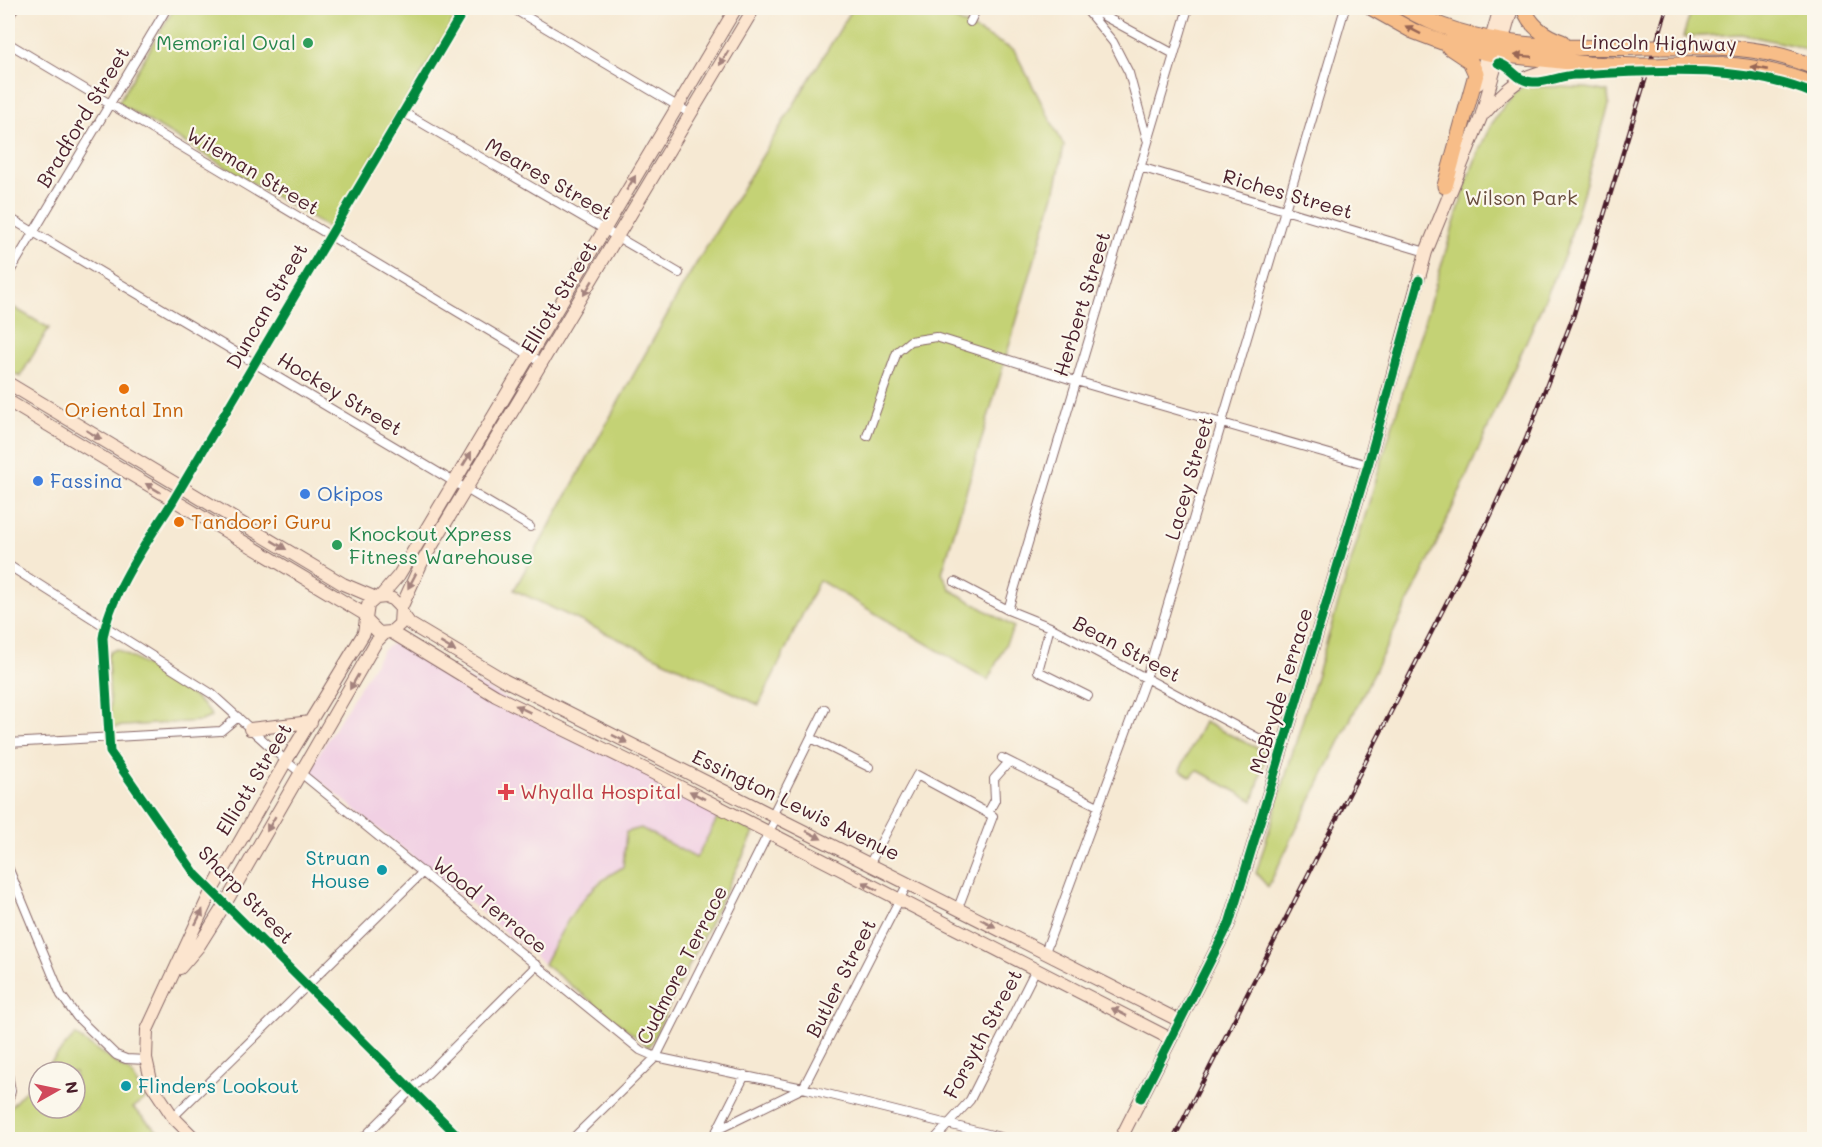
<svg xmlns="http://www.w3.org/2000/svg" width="1822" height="1147" viewBox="0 0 1822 1147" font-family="Mali,sans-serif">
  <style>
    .built { fill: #f1d0e3 }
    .green { fill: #c4d274; stroke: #877850; stroke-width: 1.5 }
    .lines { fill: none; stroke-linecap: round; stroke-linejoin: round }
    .street-casing { stroke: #866666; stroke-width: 10 }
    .secondary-casing { stroke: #866666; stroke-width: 14 }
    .highway-casing { stroke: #866666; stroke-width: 17 }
    .street { stroke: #fff; stroke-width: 8 }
    .secondary { stroke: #fce5cf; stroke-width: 12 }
    .highway { stroke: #f7bd88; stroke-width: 15 }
    .rail-casing { stroke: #4a1f2b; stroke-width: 4.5 }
    .rail { stroke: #fbf7ec; stroke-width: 2; stroke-dasharray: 7; stroke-linecap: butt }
    .highway-bridge-casing { stroke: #866666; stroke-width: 17; stroke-linecap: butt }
    .highway-bridge { stroke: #f7bd88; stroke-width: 15 }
    .cycleway-casing { stroke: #fbf7ec; stroke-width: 13 }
    .cycleway { stroke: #00873e; stroke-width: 9 }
    .oneway { fill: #986655 }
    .oneway2 { fill: #a3827d }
    .leisure-dot { fill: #2e9e5b; stroke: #fbf7ec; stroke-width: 2 }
    .food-dot { fill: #e8710a; stroke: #fbf7ec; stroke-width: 2 }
    .shop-dot { fill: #3f7fe0; stroke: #fbf7ec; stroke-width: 2 }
    .health-dot { fill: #e0444e; stroke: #fbf7ec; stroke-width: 2 }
    .culture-dot { fill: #0f9aa8; stroke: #fbf7ec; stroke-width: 2 }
    .labels { text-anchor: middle; stroke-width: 4.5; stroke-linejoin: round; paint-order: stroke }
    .leisure-label { font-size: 20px; fill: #27864d; stroke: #fbf7ec; text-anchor: end }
    .street-label { font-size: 20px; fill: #4a1f2b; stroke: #fbf7ec }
    .park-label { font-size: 20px; fill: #684c3d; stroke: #fbf7ec }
    .food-label { font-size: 20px; fill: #c56008; stroke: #fbf7ec }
    .shop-label { font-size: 20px; fill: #366cbe; stroke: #fbf7ec; text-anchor: start }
    .health-label { font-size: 20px; fill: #be3a42; stroke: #fbf7ec; text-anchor: start }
    .culture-label { font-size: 20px; fill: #0d838f; stroke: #fbf7ec; text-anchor: end }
  </style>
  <rect width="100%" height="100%" fill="#fbf7ec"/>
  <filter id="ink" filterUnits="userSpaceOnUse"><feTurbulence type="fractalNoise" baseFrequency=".0167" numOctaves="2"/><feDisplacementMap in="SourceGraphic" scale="12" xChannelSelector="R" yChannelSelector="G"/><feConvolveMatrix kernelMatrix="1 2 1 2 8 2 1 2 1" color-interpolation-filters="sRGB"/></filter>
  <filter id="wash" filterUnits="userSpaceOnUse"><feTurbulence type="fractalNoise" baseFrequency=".008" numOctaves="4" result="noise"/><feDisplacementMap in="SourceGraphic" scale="24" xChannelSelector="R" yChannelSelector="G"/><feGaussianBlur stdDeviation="1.35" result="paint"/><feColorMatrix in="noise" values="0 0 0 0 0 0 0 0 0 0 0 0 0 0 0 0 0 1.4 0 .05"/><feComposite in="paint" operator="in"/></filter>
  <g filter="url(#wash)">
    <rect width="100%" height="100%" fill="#f6e9d3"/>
    <path class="built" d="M394,642L401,643L721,812L697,858L641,828L623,867L602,878L571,912L544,964L308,771L383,650Z"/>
    <path class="green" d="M174,8H461L330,229L118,103Z
      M853,8H933L1014,50L1064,146L1055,191L942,573L951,590L1014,627L988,680L819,580L759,705L514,590L688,277Z
      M1692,8H1814V53L1796,46L1741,34L1683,37Z
      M1523,86L1587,88L1608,92L1609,105L1565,254L1432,554L1268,887L1256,873L1468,178C1483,141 1492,113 1523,86Z
      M11,306L49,328L20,377L8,370V311Z
      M117,649C134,659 209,700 211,717L201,721L111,727L108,657L110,652Z
      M1204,722L1267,753L1253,801L1197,770L1191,777L1180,770Z
      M721,812L754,833L649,1047L544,964C565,924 581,889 623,867L626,832L641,828L696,858Z
      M75,1035L132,1074L145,1099L133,1108L166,1139H8V1110L39,1075V1108H75V1072H42Z"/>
  </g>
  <g filter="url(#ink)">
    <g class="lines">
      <g class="street-casing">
        <path id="street" d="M512,8L691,114
          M1085,8L1113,42L1129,73L1147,139
          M1089,8L1174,54
          M8,19L14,8
          M970,22L977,8
          M8,43L543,363
          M403,112L679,273
          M1140,167L1426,252
          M8,217L530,527
          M8,275L167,8
          M867,436L897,352L910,341L936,337L1076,381L1368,465
          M8,565L212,694L286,761L640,1050L656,1057L803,1088L1012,1140
          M955,582L1008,610L1050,627L1260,739L1283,746
          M1008,610L1188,8
          M1050,627L1038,671L1088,696
          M811,738L869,767
          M8,743L221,731L238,717
          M1002,758L1098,806
          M989,811L995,800L994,779L1009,762
          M773,814L825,709
          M870,863L917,775L993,816L958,908
          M8,867L61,995L77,1017L116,1055L126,1059L146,1060
          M1045,952L1146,678L1345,8
          M8,1074L11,1091L8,1101
          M173,1117L423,872
          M717,1130L803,1088L908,883
          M361,1140L537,965
          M462,1140L196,875L110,752L103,638C110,593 149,539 173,501L465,8
          M571,1140L656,1057L777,816
          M712,1140L745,1075
          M934,1140L970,1100L1036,969"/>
      </g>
      <g class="secondary-casing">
        <path id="secondary" d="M1478,84L1500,8
          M1485,113C1517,76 1527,73 1575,66
          M8,383L343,584L376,598
          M8,401L366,615
          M380,597L399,575L736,8
          M401,608L421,564L754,8
          M402,613L410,624L504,680L1180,1021
          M391,632L496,696L649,771L1171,1039
          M250,729L311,722
          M180,968L198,947L225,904L376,642L385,633
          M196,1140L173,1117L152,1085L146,1058L147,1030L211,892L286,761L364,633L368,605L376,598L386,597L392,599L401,608L400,624L391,632L379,633L367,621
          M1120,1140L1229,924L1368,465L1426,252L1481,117L1512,8"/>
      </g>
      <g class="highway-casing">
        <path id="highway" d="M1372,8L1413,31L1442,42L1488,53L1588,64L1638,66
          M1405,8C1474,50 1566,49 1645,47
          M1524,8C1530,26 1544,36 1562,42
          M1660,47C1717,46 1761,45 1814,67
          M1656,66C1718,63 1755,62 1814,85
          M1445,186L1476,74L1470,61L1449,47"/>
      </g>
      <use href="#street" class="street"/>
      <use href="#secondary" class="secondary"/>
      <use href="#highway" class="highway"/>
      <g class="rail-casing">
        <path id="rail" d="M1173,1140L1488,521L1526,439L1573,317L1667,8"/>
      </g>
      <use href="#rail" class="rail"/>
      <g class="highway-bridge-casing">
        <path id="highway-bridge" d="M1645,47H1660
          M1638,66H1656"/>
      </g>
      <use href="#highway-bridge" class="highway-bridge"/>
      <g class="cycleway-casing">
        <path id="cycleway" d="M1498,63C1512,66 1517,82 1533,82C1546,83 1560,76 1574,75C1653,71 1740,63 1814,94
          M1141,1098L1229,924L1368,465L1419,280
          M462,1140L196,875L110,752L103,638C110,593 149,539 173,501L465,8"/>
      </g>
      <use href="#cycleway" class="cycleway"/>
    </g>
    <defs><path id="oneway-solid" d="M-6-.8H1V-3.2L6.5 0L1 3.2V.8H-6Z" transform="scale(1.5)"/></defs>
    <g class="oneway">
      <use href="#oneway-solid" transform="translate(1413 30) rotate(-153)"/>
      <use href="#oneway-solid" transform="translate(1523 56) rotate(-175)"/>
      <use href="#oneway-solid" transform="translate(1759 68) rotate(-169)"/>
    </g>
    <g class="oneway2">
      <use href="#oneway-solid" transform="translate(724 58) rotate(121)"/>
      <use href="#oneway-solid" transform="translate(631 183) rotate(-59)"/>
      <use href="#oneway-solid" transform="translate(588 288) rotate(121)"/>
      <use href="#oneway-solid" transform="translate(94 435) rotate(31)"/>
      <use href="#oneway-solid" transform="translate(467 459) rotate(-59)"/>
      <use href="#oneway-solid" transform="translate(153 488) rotate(-149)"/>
      <use href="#oneway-solid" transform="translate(279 545) rotate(31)"/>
      <use href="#oneway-solid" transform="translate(412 581) rotate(118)"/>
      <use href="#oneway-solid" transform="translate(448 647) rotate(31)"/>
      <use href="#oneway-solid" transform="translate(354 682) rotate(120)"/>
      <use href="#oneway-solid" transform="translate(523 709) rotate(-154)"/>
      <use href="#oneway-solid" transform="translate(620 739) rotate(27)"/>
      <use href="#oneway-solid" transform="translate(697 795) rotate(-153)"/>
      <use href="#oneway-solid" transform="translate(271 824) rotate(120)"/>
      <use href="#oneway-solid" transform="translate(814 835) rotate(27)"/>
      <use href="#oneway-solid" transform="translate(870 886) rotate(-152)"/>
      <use href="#oneway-solid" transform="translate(199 917) rotate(-64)"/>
      <use href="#oneway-solid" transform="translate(988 923) rotate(27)"/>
      <use href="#oneway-solid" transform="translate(1119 1012) rotate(-153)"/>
    </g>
  </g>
  <g class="leisure-dot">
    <circle cx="308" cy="43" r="6"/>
    <circle cx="337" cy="545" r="6"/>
  </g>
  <g class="food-dot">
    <circle cx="124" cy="389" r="6"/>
    <circle cx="179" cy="522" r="6"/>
  </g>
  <g class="shop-dot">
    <circle cx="38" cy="481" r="6"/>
    <circle cx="305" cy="494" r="6"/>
  </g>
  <path class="health-dot" d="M503 783h6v6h6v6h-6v6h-6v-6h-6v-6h6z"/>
  <g class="culture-dot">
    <circle cx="382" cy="870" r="6"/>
    <circle cx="126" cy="1086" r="6"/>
  </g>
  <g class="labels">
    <g class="leisure-label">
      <text x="296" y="50">Memorial Oval</text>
      <text x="349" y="541" text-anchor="start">Knockout Xpress<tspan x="349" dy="23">Fitness Warehouse</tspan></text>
    </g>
    <g class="street-label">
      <text transform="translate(1659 43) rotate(1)" y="7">Lincoln Highway</text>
      <text transform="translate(83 117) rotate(-59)" y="7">Bradford Street</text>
      <text transform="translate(253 171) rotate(31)" y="7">Wileman Street</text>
      <text transform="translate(549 179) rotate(30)" y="7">Meares Street</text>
      <text transform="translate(1288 194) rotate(16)" y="7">Riches Street</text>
      <text transform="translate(559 297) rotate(-59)" y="7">Elliott Street</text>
      <text transform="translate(1082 304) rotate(-73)" y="7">Herbert Street</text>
      <text transform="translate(267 306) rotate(-60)" y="7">Duncan Street</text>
      <text transform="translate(340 394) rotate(31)" y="7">Hockey Street</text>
      <text transform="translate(1189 478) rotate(-74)" y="7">Lacey Street</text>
      <text transform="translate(1127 649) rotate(28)" y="7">Bean Street</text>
      <text transform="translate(1281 691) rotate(-73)" y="7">McBryde Terrace</text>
      <text transform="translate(254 779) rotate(-59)" y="7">Elliott Street</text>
      <text transform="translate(796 805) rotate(26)" y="7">Essington Lewis Avenue</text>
      <text transform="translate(246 895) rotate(46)" y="7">Sharp Street</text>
      <text transform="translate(490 905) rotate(39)" y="7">Wood Terrace</text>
      <text transform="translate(682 965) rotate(-63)" y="7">Cudmore Terrace</text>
      <text transform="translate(841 978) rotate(-63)" y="7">Butler Street</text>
      <text transform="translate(983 1034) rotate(-62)" y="7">Forsyth Street</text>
    </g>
    <g class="park-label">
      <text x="1521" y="205">Wilson Park</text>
    </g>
    <g class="food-label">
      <text x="124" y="417">Oriental Inn</text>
      <text x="191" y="529" text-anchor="start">Tandoori Guru</text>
    </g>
    <g class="shop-label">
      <text x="50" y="488">Fassina</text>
      <text x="317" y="501">Okipos</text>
    </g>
    <g class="health-label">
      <text x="520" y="799">Whyalla Hospital</text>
    </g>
    <g class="culture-label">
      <text x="370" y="865">Struan<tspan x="370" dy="23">House</tspan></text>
      <text x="138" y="1093" text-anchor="start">Flinders Lookout</text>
    </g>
  </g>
  <rect width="1822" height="1147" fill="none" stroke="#fbf7ec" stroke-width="30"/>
  <g transform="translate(57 1090) rotate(81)"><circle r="28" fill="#fbf7ec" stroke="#b4a19f" stroke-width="1.5"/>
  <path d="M0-4.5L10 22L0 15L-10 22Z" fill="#d1495b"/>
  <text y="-9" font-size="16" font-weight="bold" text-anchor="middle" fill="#4a1f2b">N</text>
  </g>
</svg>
